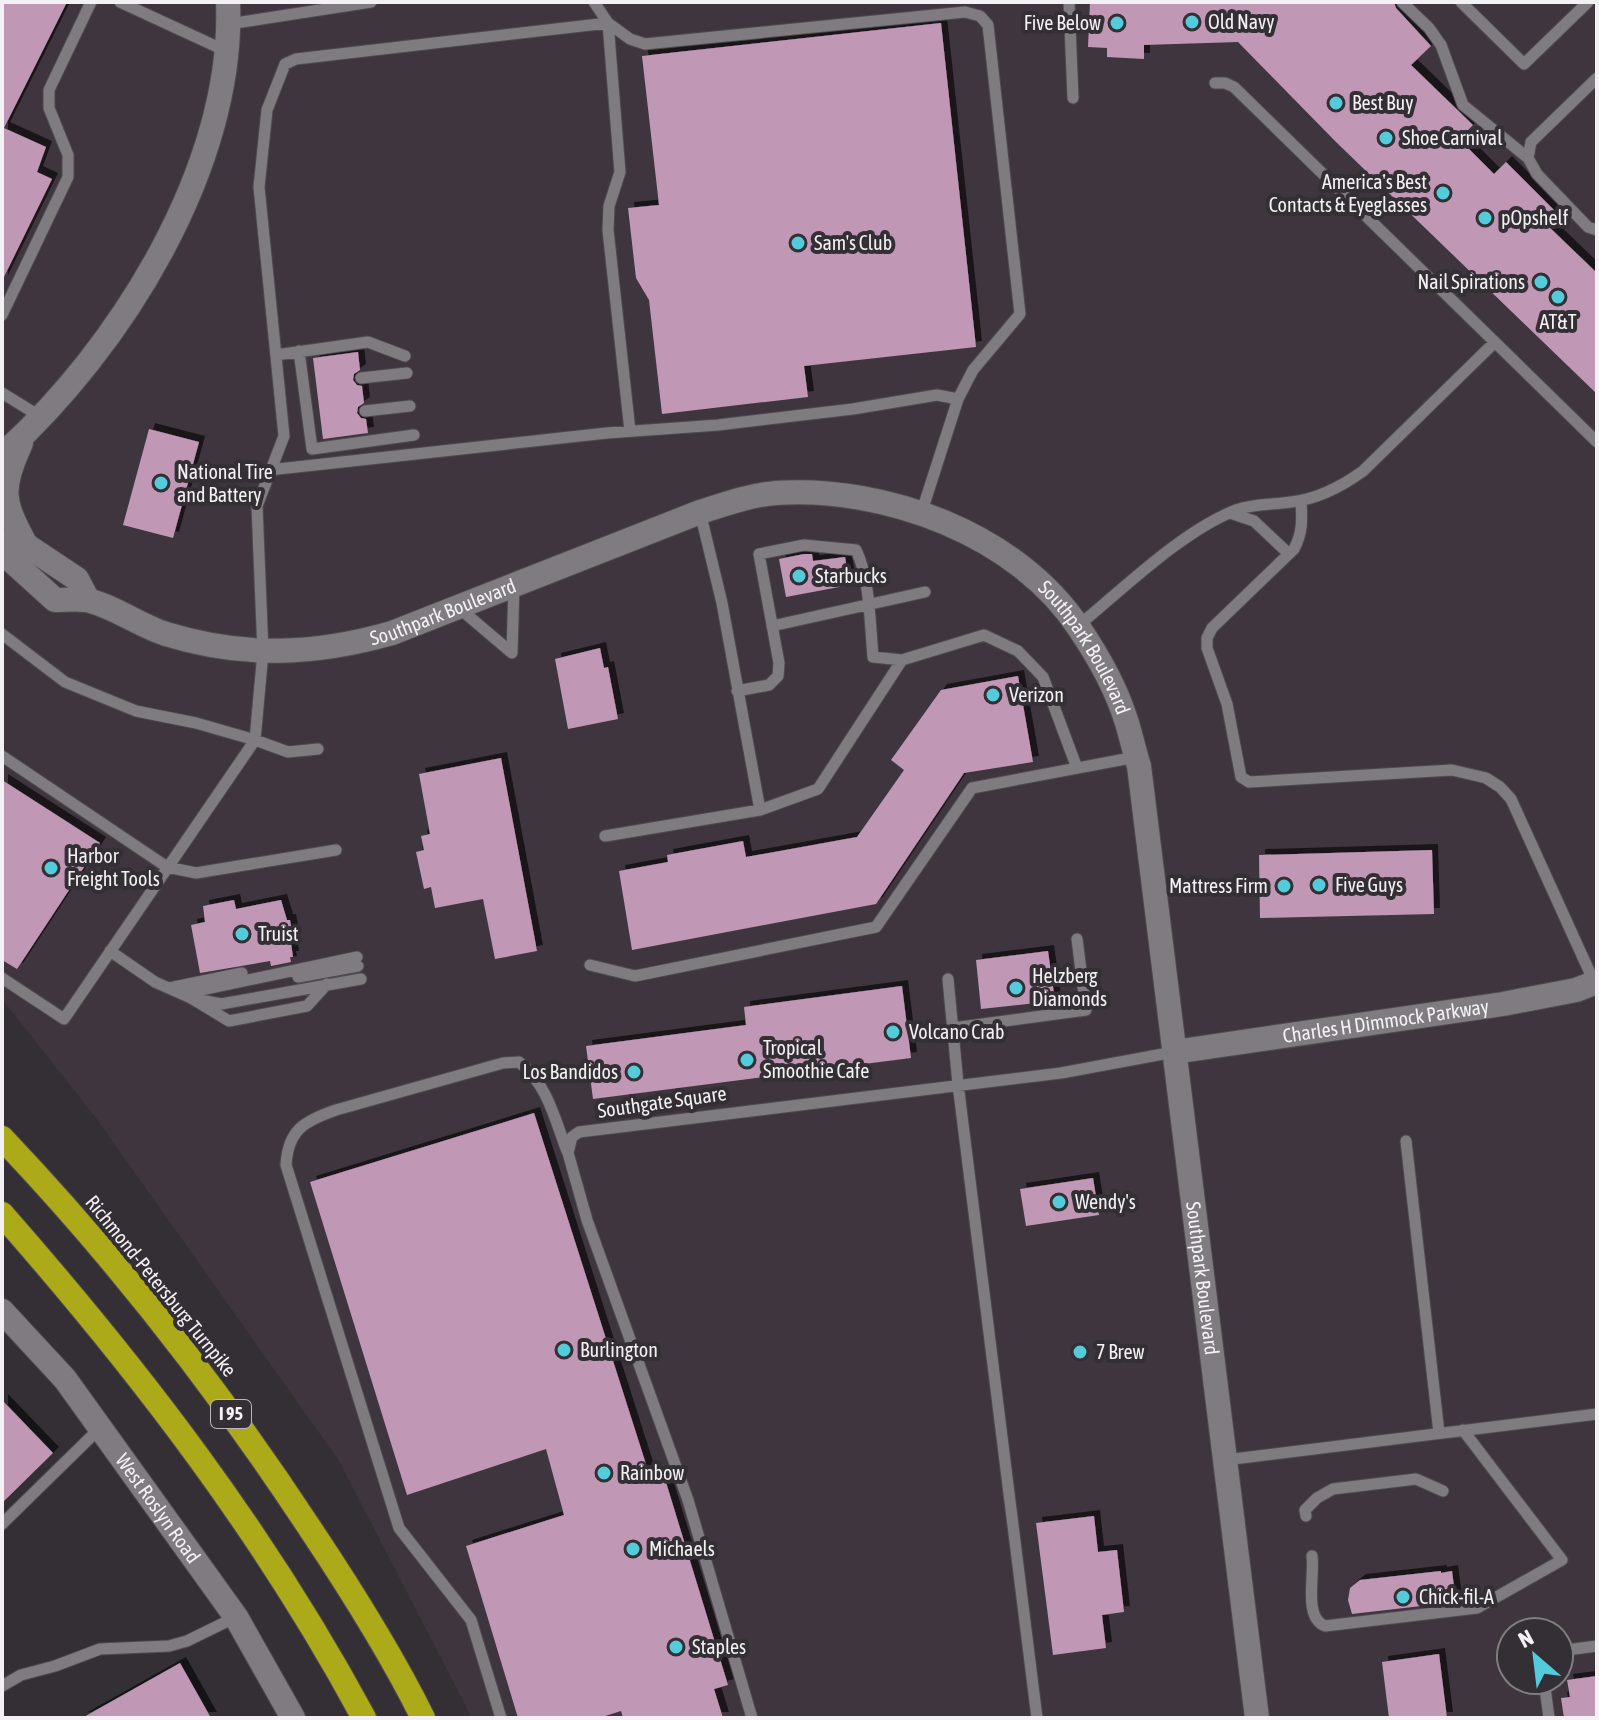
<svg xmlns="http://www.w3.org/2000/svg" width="1599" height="1720" viewBox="0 0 1599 1720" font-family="'Asap Condensed',sans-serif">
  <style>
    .built { fill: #3e353f; fill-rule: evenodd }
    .building { fill: #c097b5; filter: url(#shadow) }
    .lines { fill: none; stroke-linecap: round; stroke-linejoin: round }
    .lane-casing { stroke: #4f4b4f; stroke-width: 13 }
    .secondary-casing { stroke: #4f4b4f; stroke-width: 26 }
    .highway-casing { stroke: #4f4b4f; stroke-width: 26 }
    .lane { stroke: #7f7b80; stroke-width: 11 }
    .secondary { stroke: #7f7b80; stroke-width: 24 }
    .highway { stroke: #adaa19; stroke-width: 24 }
    .poi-dot { fill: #53cbda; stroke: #332f34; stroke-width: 3 }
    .labels { text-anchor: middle; stroke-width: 8; stroke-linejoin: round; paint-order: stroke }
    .shield { fill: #332f34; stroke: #b9b7ba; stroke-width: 2 }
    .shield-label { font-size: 18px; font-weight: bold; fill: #f3f1f4 }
    .poi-label { font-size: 20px; fill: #f3f1f4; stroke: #332f34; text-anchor: start }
    .street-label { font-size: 20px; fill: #f3f1f4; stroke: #332f34 }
  </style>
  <defs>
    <filter id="shadow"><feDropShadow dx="6" dy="-6" stdDeviation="0" flood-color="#0009"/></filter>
  </defs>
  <rect width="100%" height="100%" fill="#332f34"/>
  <path class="built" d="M2,2H1597V1718H472L339,1461L96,1118L2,999ZM1511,1632H1559V1680H1511Z"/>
  <path class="building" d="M2,2H67L4,128L46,147L37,172L52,179L2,281Z
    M1090,2H1394L1396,8L1431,46L1411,65L1473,125L1459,139L1494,174L1506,162L1557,213L1546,224L1597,273V394L1336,142L1238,42L1144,45V59L1107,57V48L1088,47Z
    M941,23L976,347L804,366L808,397L662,414L649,300L636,278L628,208L659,205L642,56Z
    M358,352L360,370L354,374L353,380L357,385L362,386L364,403L358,407L357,413L361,418L366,419L368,433L323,439L313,358Z
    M149,429L199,442L173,538L123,525Z
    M804,554H812L813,561L845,557L850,585L786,597L779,559Z
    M600,648L604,668L608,667L618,719L568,729L555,659Z
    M1018,676L1033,762L964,773L876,904L632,950L619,871L668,862L667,855L743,841L746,857L857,837L904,770L891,760L941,690Z
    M501,758L537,951L495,959L483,899L435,908L431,887L424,889L416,852L424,850L421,836L430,834L419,774Z
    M2,780L100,843L17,969L2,960Z
    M1432,850L1434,914L1260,918L1259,855Z
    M234,900L236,909L281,900L287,920H290L294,943H291L293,957H290L291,962L271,966L270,961L200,973L191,925L205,922L203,906Z
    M1048,951L1055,1001L981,1009L976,960Z
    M902,986L911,1058L593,1099L586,1046L746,1025L744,1007Z
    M534,1113L652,1483L665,1479L728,1685L714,1689L723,1718H623L621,1711L599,1718H518L466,1546L564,1515L546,1449L407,1495L310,1182Z
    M1093,1178L1099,1215L1026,1226L1020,1189Z
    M2,1400L53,1453L2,1503Z
    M1094,1516L1098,1552L1117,1550L1124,1612L1102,1615L1106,1648L1053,1655L1036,1523Z
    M1441,1571V1573L1452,1571L1456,1602L1352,1614L1348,1600L1350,1588L1360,1580Z
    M1439,1654L1447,1718H1389L1382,1662Z
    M180,1663L211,1718H82Z
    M1597,1676V1718H1564L1561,1698L1570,1697L1567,1680Z"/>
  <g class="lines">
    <g class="lane-casing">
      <path id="lane" d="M120,2L226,51
        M1069,2L1073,98
        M1402,2L1429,28L1441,45L1463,105L1528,158
        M1461,2L1524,64L1588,2
        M608,23L630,39L645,44L965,12L980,16L988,25L1020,314L973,370L958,399L921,514
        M608,23L620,172L609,206L608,230L630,431
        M229,24L371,2
        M1597,78L1531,142L1528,158L1537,174L1588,227L1597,230
        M1215,83H1225L1234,87L1597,442
        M2,315L68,177V155L49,108V90L91,2
        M299,351L312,449L414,435
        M276,355L368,342L405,356
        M361,378L407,373
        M2,393L41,417
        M365,411L410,406
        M269,470L607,433L718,425L853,409L937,395L958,399
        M1301,501C1302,519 1303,532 1294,549L1212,628L1207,638V648L1227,704L1241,777L1249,782L1452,770L1486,778L1500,787L1511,799L1595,984
        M700,512L722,603L760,810
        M1230,513L1254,521L1289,554
        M459,608L512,653L514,585
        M772,626L925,592
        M1078,626C1123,589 1182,531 1236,510C1254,503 1272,505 1291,502C1318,499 1341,487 1363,471L1494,343
        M2,634L65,682L136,711L196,723L255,740L64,1019L2,978
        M737,691L769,685L778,676L779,663L759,554L804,545L856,550C870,578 870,625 873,657L902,660
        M318,749L288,752L255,740L263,652L257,506L284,436L259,187L267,110L285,64L296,59L608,23L594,2
        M2,756L167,867L196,873L336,850
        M605,836L760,810L818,789L902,660L984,635L1018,651L1043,677L1077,768
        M110,951L155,982L191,998L229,1021L307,1006L327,984
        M590,965L635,976L876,927L972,788L1136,757
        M298,977L358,966
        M948,979L958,1084L1037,1718
        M169,988L242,973
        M182,994L357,957
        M200,1000L221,1004L361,979
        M953,1028L1086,1010L1077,939
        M1406,1141L1439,1433
        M1225,1460L1597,1414
        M1306,1516L1305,1510L1317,1498L1333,1489L1416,1479L1443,1491
        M2,1524L100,1428
        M1312,1556C1315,1576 1303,1617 1325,1626L1477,1608L1562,1560L1463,1430
        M1559,1651L1597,1646
        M1544,1680L1549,1718
        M2,1686L21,1675L55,1666L100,1649L169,1646L187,1641L236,1617
        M501,1718L471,1620L399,1528L286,1165C288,1130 304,1121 336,1110L503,1063L519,1062C547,1083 555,1120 567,1151
        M752,1718L688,1500L587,1220L568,1153L572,1137L579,1132L1061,1073L1174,1052"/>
    </g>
    <g class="secondary-casing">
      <g id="secondary">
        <path d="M21,443C0,490 2,501 26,545"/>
        <path d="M2,455C120,349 235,166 228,2"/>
        <path d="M15,535L26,545L77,579L88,600"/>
        <path id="s1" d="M2,552L55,600C65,600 76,599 86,600C112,605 140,626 166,634C244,658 315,655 392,633L700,512C725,504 750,495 776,493C885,486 1017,534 1079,628C1098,656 1116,688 1126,720C1131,735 1134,751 1139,766L1257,1718"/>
        <path id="s2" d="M1174,1052L1503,1004L1576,990L1597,982"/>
        <path id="s3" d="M2,1311L65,1379L236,1617L293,1718"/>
      </g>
    </g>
    <g class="highway-casing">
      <path id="highway" d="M2,1138C117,1259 219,1390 311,1530C351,1590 391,1653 423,1718
        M2,1214C139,1370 265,1534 364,1718"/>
    </g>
    <use href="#lane" class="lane"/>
    <use href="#secondary" class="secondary"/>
    <use href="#highway" class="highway"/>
  </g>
  <g class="poi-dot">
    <circle cx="1192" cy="22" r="8"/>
    <circle cx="1117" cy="23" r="8"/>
    <circle cx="1336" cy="103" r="8"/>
    <circle cx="1386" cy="138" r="8"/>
    <circle cx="1443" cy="193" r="8"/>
    <circle cx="1485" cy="218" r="8"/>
    <circle cx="798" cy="243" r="8"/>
    <circle cx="1541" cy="282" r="8"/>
    <circle cx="1558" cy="297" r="8"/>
    <circle cx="161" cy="483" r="8"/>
    <circle cx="799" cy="576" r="8"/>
    <circle cx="993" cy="695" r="8"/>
    <circle cx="51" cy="868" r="8"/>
    <circle cx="1319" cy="885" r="8"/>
    <circle cx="1284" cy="886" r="8"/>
    <circle cx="242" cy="934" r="8"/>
    <circle cx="1016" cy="988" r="8"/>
    <circle cx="893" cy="1032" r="8"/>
    <circle cx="747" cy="1060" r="8"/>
    <circle cx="634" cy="1072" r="8"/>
    <circle cx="1059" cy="1202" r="8"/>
    <circle cx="564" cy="1350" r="8"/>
    <circle cx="1080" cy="1352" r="8"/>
    <circle cx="604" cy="1473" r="8"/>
    <circle cx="633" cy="1549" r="8"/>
    <circle cx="1403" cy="1597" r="8"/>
    <circle cx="676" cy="1647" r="8"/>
  </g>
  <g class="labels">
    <rect class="shield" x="211" y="1400" width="40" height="28" rx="6"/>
    <g class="shield-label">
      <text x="231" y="1420">I 95</text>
    </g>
    <g class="poi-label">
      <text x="1208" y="29">Old Navy</text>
      <text x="1101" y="30" text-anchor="end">Five Below</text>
      <text x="1352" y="110">Best Buy</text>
      <text x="1402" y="145">Shoe Carnival</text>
      <text x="1427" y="189" text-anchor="end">America's Best<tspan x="1427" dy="23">Contacts &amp; Eyeglasses</tspan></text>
      <text x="1501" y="225">pOpshelf</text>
      <text x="814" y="250">Sam's Club</text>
      <text x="1525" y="289" text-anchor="end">Nail Spirations</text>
      <text x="1558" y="329" text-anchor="middle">AT&amp;T</text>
      <text x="177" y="479">National Tire<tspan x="177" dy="23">and Battery</tspan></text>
      <text x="815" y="583">Starbucks</text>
      <text x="1009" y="702">Verizon</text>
      <text x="67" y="863">Harbor<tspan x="67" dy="23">Freight Tools</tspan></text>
      <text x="1335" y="892">Five Guys</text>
      <text x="1268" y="893" text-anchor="end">Mattress Firm</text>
      <text x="258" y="941">Truist</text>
      <text x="1032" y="983">Helzberg<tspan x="1032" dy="23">Diamonds</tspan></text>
      <text x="909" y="1039">Volcano Crab</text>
      <text x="763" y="1055">Tropical<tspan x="763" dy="23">Smoothie Cafe</tspan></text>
      <text x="618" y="1079" text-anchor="end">Los Bandidos</text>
      <text x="1075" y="1209">Wendy's</text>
      <text x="580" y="1357">Burlington</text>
      <text x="1096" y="1359">7 Brew</text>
      <text x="620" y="1480">Rainbow</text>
      <text x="649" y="1556">Michaels</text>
      <text x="1419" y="1604">Chick-fil-A</text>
      <text x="692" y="1654">Staples</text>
    </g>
    <g class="street-label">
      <text dy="7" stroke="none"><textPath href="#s1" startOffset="474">Southpark Boulevard</textPath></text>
      <text dy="7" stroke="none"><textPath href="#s1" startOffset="1194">Southpark Boulevard</textPath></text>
      <text dy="7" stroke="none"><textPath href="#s2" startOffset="214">Charles H Dimmock Parkway</textPath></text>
      <text transform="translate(662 1102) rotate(-8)" y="7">Southgate Square</text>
      <text dy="7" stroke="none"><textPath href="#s1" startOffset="1842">Southpark Boulevard</textPath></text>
      <text transform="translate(161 1286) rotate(51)" y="7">Richmond-Petersburg Turnpike</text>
      <text dy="7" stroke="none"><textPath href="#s3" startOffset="252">West Roslyn Road</textPath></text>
    </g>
  </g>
  <rect width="1599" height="1720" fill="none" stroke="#f3f1f4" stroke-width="8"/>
  <g transform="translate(1535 1656) rotate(332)"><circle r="38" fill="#332f34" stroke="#807d81" stroke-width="2"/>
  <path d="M0-6L14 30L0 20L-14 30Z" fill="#53cbda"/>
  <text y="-12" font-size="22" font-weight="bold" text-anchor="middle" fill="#f3f1f4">N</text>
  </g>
</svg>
